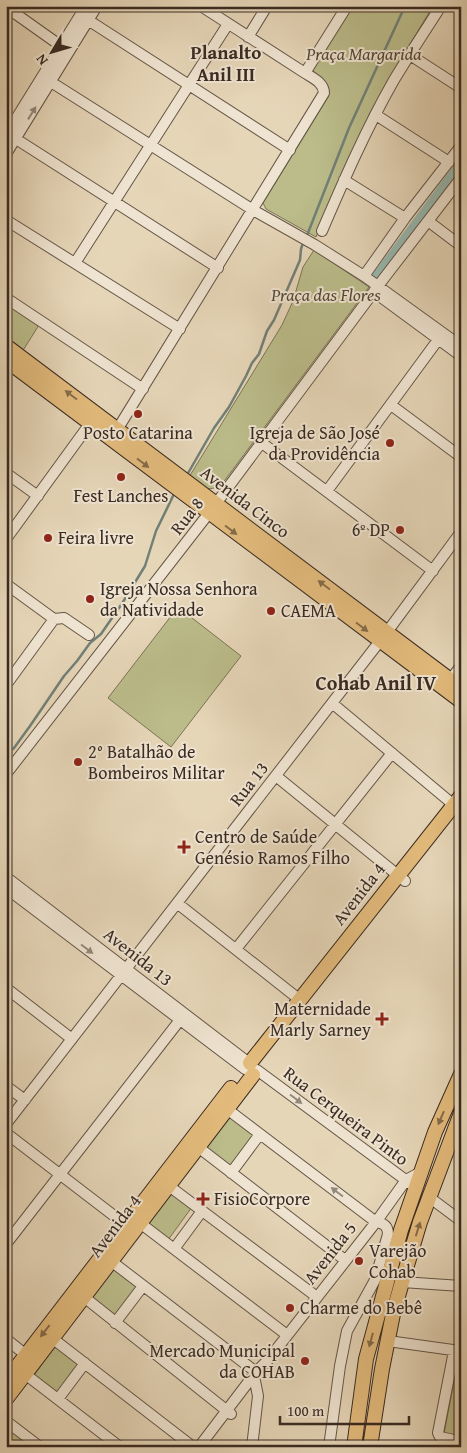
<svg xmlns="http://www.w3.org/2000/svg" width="467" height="1453" viewBox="0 0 467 1453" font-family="'Gentium Book Plus',serif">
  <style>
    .green { fill: #bbbc8a; stroke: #7a7456 }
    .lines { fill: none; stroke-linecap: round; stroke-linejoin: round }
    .stream { stroke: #718078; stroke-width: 2.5 }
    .canal { stroke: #96b9b1; stroke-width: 9 }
    .minor-casing { stroke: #645648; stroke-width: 12 }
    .major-casing { stroke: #392b22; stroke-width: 16 }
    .minor { stroke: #efe4d1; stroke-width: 10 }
    .major { stroke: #e3bb7c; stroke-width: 14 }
    .oneway { fill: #94887a }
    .oneway2 { fill: #866c4a }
    .poi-dot { fill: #8f2418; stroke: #efe4d1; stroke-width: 2 }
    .labels { text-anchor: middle; stroke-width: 4; stroke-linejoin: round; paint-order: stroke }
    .park-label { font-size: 18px; font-style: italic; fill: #534837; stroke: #efe4d1 }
    .poi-label { font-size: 18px; fill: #392b22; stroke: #efe4d1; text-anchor: start }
    .street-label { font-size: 18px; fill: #392b22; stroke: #efe4d1 }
    .neighbourhood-label { font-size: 19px; font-weight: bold; fill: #392b22; stroke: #efe4d1 }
    .quarter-label { font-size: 20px; font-weight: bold; fill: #392b22; stroke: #efe4d1 }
  </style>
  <rect width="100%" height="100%" fill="#e6d6b8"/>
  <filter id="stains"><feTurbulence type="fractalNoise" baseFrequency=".004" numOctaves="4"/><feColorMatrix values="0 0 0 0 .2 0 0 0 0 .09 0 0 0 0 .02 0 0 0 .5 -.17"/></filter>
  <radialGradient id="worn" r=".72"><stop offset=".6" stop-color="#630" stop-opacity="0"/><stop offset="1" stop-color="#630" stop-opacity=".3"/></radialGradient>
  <path class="green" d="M353,6H433L389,79L370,113L316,237L266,209L263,203L328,97C329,80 320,82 313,70Z
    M461,158V167L377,279L373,277Z
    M314,250L369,287L225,480C209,496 204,487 189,477L282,325L293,301L303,267Z
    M6,303L39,325L22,352L6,340Z
    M178,607L241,656L171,747L108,698Z
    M230,1115L257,1135L231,1168L205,1149Z
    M169,1189L192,1207L168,1240L144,1222Z
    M112,1265L140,1287L115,1320L87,1298Z
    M57,1344L80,1363L56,1397L32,1378Z
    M459,1355L461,1435L444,1434Z
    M6,1426L24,1439L18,1447H6Z"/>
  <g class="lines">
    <path class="stream" d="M306,238L349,128L405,6
      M187,475L214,428L229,407L246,376L252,363L259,354L267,331L274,320L300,260L301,249L303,243
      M6,755L14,748L30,726L64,676L77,661L90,643L101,634L123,602L145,566L156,531L175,492"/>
    <path class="canal" d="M376,277L461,163"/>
    <g class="minor-casing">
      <path id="minor" d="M6,7L61,46
        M88,20L290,150
        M248,37L267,6
        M410,55L461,88
        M305,73L347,6
        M51,82L253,210L315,245L364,276L461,346
        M376,115L449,162
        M6,135L86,6
        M16,139L218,268
        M6,154L97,6
        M344,180L405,218
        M6,220L180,329
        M428,221L461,246
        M322,231C344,180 366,129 394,80C409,55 425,31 441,6
        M75,263L228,24
        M364,276L405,218L461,146
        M374,292L461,356
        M6,298L143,389
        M391,405L461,457
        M117,430L324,93C324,83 313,78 305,73L201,6
        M262,443L433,571
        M6,473L38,496
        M327,491L443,333
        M6,539L94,418
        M6,584L54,619L64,618L89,635
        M450,680L461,666
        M6,685L54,619
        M332,703L461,811
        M6,774L209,513L378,286L461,178
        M276,776L405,881
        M6,877L249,1063
        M6,888L245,1069
        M177,903L300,1000
        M236,949L392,753
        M6,988L72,1039
        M257,1070L411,1184
        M6,1086L25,1100
        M227,1109L376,1222C383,1223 388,1226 388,1234L375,1280L347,1331L340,1366L329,1447
        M6,1124L387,632L461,532
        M6,1133L126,1225
        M198,1147L345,1260
        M231,1173L260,1134
        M169,1186L317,1297
        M429,1197L461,1221
        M140,1223L287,1335
        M6,1244L183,1016
        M174,1249L202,1211
        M111,1261L256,1372
        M402,1282L461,1286
        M84,1297L231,1414
        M115,1323L143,1286
        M52,1338L193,1447
        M6,1339L26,1355
        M388,1341L460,1351
        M454,1351L438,1433L440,1437L454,1440L461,1439
        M25,1374L120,1447
        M58,1399L85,1363
        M6,1421L40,1447
        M199,1447L256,1372L268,1360L376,1222L406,1180L421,1172
        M252,1447L258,1396L255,1381"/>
    </g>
    <g class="major-casing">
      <path id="major" d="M6,346L461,688
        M6,360L461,701
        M250,1063L461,796
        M6,1381L231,1088
        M6,1399L253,1075
        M354,1447L366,1359L401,1230L435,1132L461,1074
        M370,1447L382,1369L393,1314L402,1282L420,1222L461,1113"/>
    </g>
    <use href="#minor" class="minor"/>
    <use href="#major" class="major"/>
  </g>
  <defs><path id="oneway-solid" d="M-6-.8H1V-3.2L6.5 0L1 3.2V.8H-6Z" transform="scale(1.25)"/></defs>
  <g class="oneway">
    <use href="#oneway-solid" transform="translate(32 113) rotate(-58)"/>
    <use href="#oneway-solid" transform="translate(87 949) rotate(37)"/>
    <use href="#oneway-solid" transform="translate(296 1099) rotate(37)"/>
    <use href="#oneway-solid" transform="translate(337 1192) rotate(-143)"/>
  </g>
  <g class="oneway2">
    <use href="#oneway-solid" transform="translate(71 395) rotate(-143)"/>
    <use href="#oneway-solid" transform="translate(143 463) rotate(37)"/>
    <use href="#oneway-solid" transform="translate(231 530) rotate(37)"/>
    <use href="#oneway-solid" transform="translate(324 585) rotate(-143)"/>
    <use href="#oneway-solid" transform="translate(362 627) rotate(37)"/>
    <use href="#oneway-solid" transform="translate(441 1118) rotate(113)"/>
    <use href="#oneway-solid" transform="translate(418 1229) rotate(-73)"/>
    <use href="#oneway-solid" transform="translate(45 1331) rotate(128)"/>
    <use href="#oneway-solid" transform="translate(371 1340) rotate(105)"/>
  </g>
  <g class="poi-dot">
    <circle cx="138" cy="414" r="5"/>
    <circle cx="390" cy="443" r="5"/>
    <circle cx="121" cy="477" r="5"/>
    <circle cx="400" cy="530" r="5"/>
    <circle cx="48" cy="538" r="5"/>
    <circle cx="90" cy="599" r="5"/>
    <circle cx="271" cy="611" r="5"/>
    <circle cx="78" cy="762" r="5"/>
    <path d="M181.5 839.5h5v5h5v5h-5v5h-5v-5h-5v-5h5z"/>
    <path d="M379.5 1011.5h5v5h5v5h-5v5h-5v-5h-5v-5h5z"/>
    <path d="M200.5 1191.5h5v5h5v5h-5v5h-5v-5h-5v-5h5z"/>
    <circle cx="359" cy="1261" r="5"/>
    <circle cx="290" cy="1308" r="5"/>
    <circle cx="305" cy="1361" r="5"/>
  </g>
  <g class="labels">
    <g class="park-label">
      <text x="364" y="60">Praça Margarida</text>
      <text x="326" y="301">Praça das Flores</text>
    </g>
    <g class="poi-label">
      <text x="138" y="439" text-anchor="middle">Posto Catarina</text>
      <text x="380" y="439" text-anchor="end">Igreja de São José<tspan x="380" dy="21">da Providência</tspan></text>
      <text x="121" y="502" text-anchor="middle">Fest Lanches</text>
      <text x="390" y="536" text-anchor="end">6º DP</text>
      <text x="58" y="544">Feira livre</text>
      <text x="100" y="595">Igreja Nossa Senhora<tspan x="100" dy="21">da Natividade</tspan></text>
      <text x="281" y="617">CAEMA</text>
      <text x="88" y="758">2° Batalhão de<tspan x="88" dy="21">Bombeiros Militar</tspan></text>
      <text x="195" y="843">Centro de Saúde<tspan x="195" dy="21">Genésio Ramos Filho</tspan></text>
      <text x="371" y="1015" text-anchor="end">Maternidade<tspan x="371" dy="21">Marly Sarney</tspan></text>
      <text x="214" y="1205">FisioCorpore</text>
      <text x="369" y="1257">Varejão<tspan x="369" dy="21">Cohab</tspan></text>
      <text x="300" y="1314">Charme do Bebê</text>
      <text x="295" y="1357" text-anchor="end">Mercado Municipal<tspan x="295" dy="21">da COHAB</tspan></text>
    </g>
    <g class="street-label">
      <text transform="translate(245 502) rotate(37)" y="6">Avenida Cinco</text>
      <text transform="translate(187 516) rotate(-52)" y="6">Rua 8</text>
      <text transform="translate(249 784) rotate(-52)" y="6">Rua 13</text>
      <text transform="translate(359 894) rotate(-52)" y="6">Avenida 4</text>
      <text transform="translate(138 957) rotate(38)" y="6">Avenida 13</text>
      <text transform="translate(346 1116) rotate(37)" y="6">Rua Cerqueira Pinto</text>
      <text transform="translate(115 1226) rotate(-53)" y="6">Avenida 4</text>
      <text transform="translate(330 1253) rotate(-52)" y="6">Avenida 5</text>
    </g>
    <g class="neighbourhood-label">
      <text x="226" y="59">Planalto<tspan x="226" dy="22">Anil III</tspan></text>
    </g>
    <g class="quarter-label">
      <text x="376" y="690">Cohab Anil IV</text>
    </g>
  </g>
  <rect width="467" height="1453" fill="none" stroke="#e6d6b8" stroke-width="25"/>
  <rect x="8" y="8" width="452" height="1438" fill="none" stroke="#392b22" stroke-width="2.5"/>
  <rect x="12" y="12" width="442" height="1428" fill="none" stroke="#392b22"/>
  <g transform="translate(52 52) rotate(232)" stroke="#efe4d1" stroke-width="4" paint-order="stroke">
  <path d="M0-4L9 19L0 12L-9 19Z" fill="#392b22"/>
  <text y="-8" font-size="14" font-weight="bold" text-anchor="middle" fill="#392b22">N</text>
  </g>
  <path d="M280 1416v8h129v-8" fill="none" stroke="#392b22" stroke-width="2.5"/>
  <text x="287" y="1416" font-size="15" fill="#392b22" stroke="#efe4d1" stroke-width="4" paint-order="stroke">100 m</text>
  <rect width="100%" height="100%" filter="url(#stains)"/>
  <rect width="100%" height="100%" fill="url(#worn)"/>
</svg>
